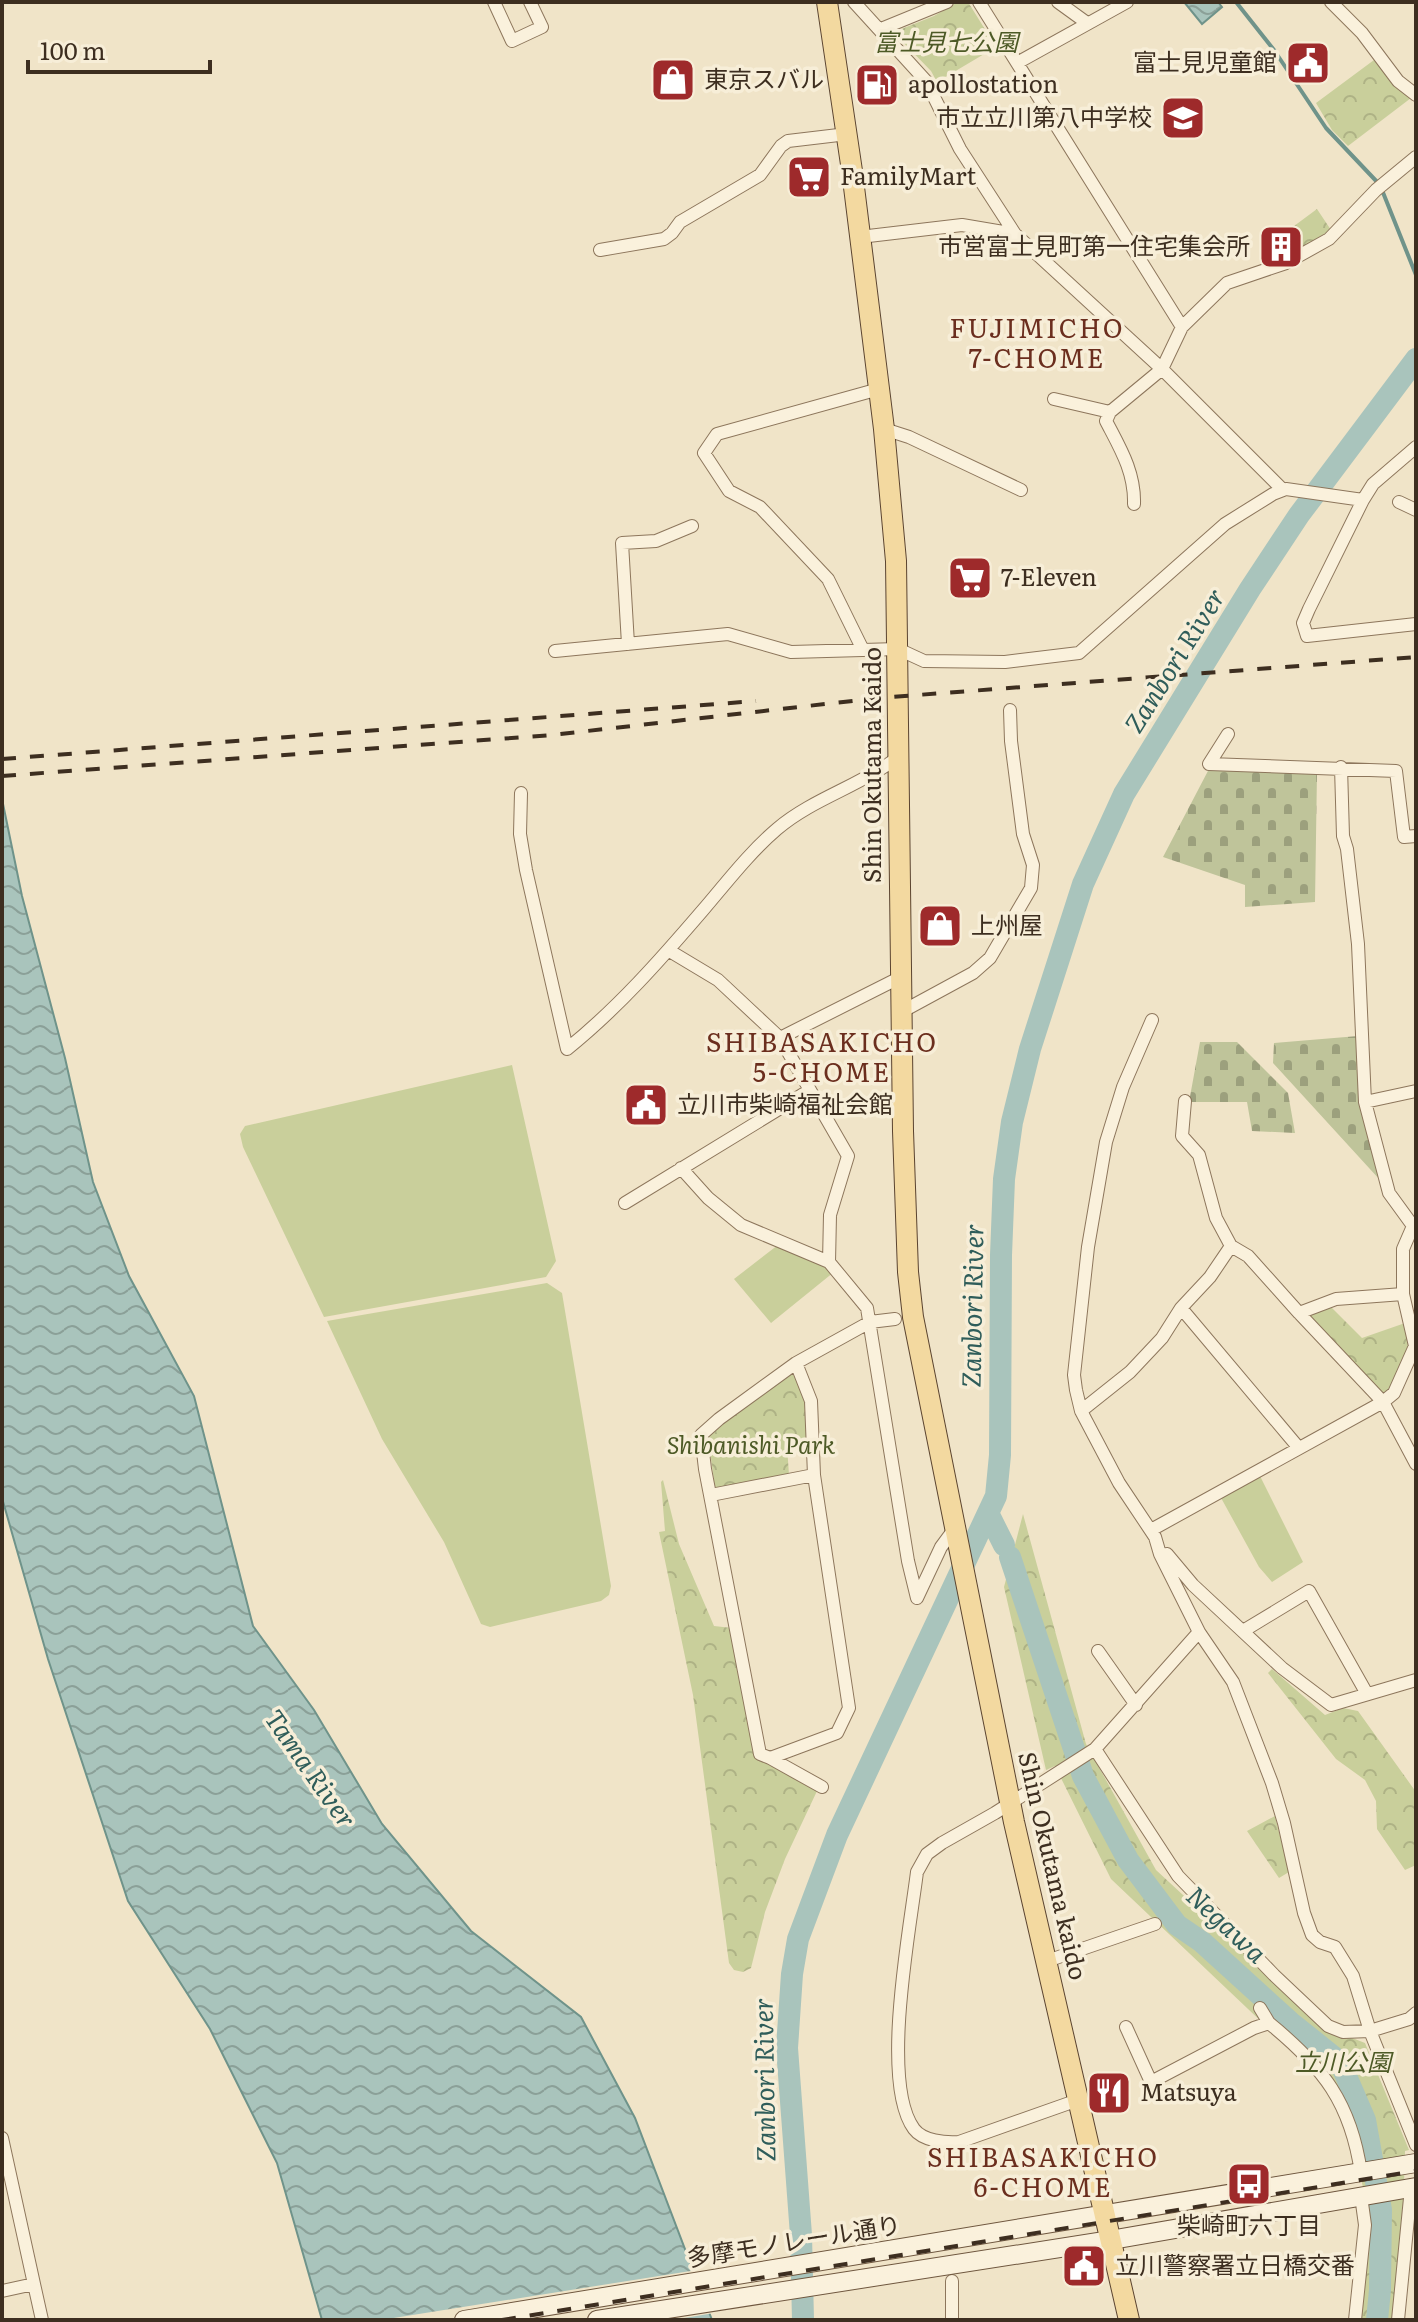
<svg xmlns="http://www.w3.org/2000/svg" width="1418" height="2322" viewBox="0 0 1418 2322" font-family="Literata,'Noto Sans JP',serif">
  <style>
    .forest { fill: url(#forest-crowns) }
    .cemetery { fill: url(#cemetery-stones) }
    .garden { fill: #c9cf9b }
    .water { fill: url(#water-waves); stroke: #6f938a; stroke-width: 2 }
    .pier { fill: #f0e4c8 }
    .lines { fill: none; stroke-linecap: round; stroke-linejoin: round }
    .stream { stroke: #6f938a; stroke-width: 4 }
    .river { stroke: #a9c4bc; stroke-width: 22 }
    .minor-casing { stroke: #8d765c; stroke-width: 14 }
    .secondary-casing { stroke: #6f573f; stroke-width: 20 }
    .primary-casing { stroke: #5b4430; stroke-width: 22 }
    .minor { stroke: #faf1dc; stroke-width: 12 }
    .secondary { stroke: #faf1dc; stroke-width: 18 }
    .primary { stroke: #f3d9a0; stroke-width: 20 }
    .rail { stroke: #3d2e20; stroke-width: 4; stroke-dasharray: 14 14; stroke-linecap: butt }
    .labels { text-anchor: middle; stroke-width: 7; stroke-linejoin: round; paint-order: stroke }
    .park-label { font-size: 24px; font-style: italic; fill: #4d5a26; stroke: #f7eed8 }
    .poi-label { font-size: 24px; fill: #3d2e20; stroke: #f7eed8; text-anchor: start }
    .street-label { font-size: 24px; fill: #3d2e20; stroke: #f7eed8 }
    .neighbourhood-label { font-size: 26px; letter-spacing: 2px; fill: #6b2e1e; stroke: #f7eed8 }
    .water-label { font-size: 26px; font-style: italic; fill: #2f5d5a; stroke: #f7eed8 }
  </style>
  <defs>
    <pattern id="forest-crowns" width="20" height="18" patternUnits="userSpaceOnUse" patternTransform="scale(2)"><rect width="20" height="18" fill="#c9cf9b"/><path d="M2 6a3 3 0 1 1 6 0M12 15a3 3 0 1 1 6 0" fill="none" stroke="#aeb285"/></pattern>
    <pattern id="cemetery-stones" width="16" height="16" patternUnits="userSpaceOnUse" patternTransform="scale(2)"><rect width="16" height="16" fill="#bfc49a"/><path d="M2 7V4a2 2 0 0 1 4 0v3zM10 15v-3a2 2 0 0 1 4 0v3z" fill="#9ca07d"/></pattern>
    <pattern id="water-waves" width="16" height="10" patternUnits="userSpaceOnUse" patternTransform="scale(2)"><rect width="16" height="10" fill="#a9c4bc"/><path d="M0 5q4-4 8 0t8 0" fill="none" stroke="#8ba098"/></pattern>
  </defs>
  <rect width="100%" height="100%" fill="#f0e4c8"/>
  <path class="forest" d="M958,2H968L996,47L937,82L931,71L898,37L899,30L934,16Z
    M1374,60L1395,85L1411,98L1348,146L1332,130L1316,103Z
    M1317,209L1331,230L1301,248L1290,229Z
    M1330,1306L1362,1338L1408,1322L1413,1342L1392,1391L1380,1397L1305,1318Z
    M785,1373L796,1376L808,1402L807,1444L787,1446L789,1475L715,1489L708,1436Z
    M663,1480L679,1544L714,1626L732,1628L756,1756L817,1791L785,1859L765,1912L751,1968L743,1972L734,1970L729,1963L693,1695L659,1532L665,1531L661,1482Z
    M1023,1514L1086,1744L1156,1870L1327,2028L1365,2043L1409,2150L1405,2151L1400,2320H1359L1369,2214L1343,2099L1111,1879L1055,1766L1046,1770L1004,1587Z
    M1272,1669L1325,1715L1343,1708L1358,1711L1416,1792V1865L1405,1870L1377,1829L1376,1801L1365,1780L1336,1759L1268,1673Z
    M1275,1816L1289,1872L1279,1878L1247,1831Z"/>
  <path class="cemetery" d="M1209,769L1317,773L1315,902L1245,907V885L1163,857Z
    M1358,1036L1380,1180L1273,1063L1274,1043Z
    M1200,1042H1237L1288,1093L1295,1133L1252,1131L1247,1102H1189Z"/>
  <path class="garden" d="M512,1065L556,1261L546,1277L324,1317L243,1147L240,1134L245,1126Z
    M778,1245L827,1265L834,1272L771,1323L734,1279Z
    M547,1283L562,1293L611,1586L609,1595L601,1601L490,1627L481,1624L444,1542L382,1439L327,1321Z
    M1260,1476L1303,1562L1272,1582L1259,1567L1220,1496Z"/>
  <path class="water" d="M1184,2H1218L1222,7L1202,24Z
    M2,799L22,896L65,1058L93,1182L129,1276L194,1396L253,1626L314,1710L382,1824L471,1931L581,2017L635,2118L712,2320H322L277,2163L210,2029L128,1901L48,1659L2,1498Z"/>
  <path class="pier" d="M697,2270L714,2313L673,2320H381Z"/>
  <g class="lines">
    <path class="stream" d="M1236,2L1274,50L1326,128L1380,185L1416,275"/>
    <path class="river" d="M989,1515L1004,1545
      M1010,1557L1083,1776L1128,1860L1177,1925L1202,1942L1290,2022L1340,2062L1365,2120L1381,2210L1380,2290L1377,2320
      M803,2320L801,2235L787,2048L792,1974L798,1939L837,1835L996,1496L1000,1455L1001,1255L1004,1179L1012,1122L1030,1049L1083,884L1124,794L1250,589L1299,515L1416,359"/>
    <g class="minor-casing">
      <path id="minor" d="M494,2L512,41L542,27L530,2
        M854,2L926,81L960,149L1015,234L1162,369L1283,490
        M979,2L1182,327L1227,283L1286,263L1329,239L1376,190L1416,157
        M1058,2L1087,23
        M1331,2L1362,33L1398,81L1416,95
        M881,29L947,2
        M1017,63L1127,2
        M860,237L962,225L1015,234
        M600,250L664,239L672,233L680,222L760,175L781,146L788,141L847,134
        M1054,399L1110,412
        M884,429L909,437L1021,490
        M1363,500L1373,484L1416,447
        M1399,502L1416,510
        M1134,504C1135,472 1120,448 1106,421L1110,412L1162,369L1182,327
        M628,644L622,543L656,541L692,526
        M863,650L828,579L760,507L729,491L704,453L717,434L879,389
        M555,651L728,634L791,652L898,649L924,661L1005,662L1079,653L1225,524L1273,494L1286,489L1363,500L1309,609L1303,623L1307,636L1416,624
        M1228,734L1209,764L1396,771L1404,837L1416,836
        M1341,767L1343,836L1347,849L1358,944L1365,1102L1389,1193L1413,1226
        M521,793L520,834L526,870L567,1049C618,1008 661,959 703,910C727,882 749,853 777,829C812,799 860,786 897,758
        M668,950L718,980L780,1038L848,1156L830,1215L829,1262
        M903,1011L973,973L990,958L1031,888L1033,865L1023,834L1011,741L1010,710
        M1152,1020L1123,1087L1106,1142L1088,1247L1074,1375L1076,1390L1081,1411L1119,1483L1155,1537L1160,1554L1199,1632L1233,1682L1272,1783L1284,1823L1304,1913L1312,1935L1320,1942L1335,1947L1353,1976L1370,2031L1416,2145
        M780,1038L903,976
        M1185,1101L1182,1136L1199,1155L1216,1218L1231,1246L1248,1256L1299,1313L1336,1299L1403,1294
        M1365,1102L1416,1091
        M681,1168L708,1198L741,1225L829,1262L867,1308L908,1561L917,1598
        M625,1203L810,1090
        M1413,1226L1403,1249V1294L1415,1346L1394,1393L1383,1402L1416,1464
        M1181,1308L1298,1447
        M796,1363L811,1401L814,1475L849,1708L837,1733L770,1758L822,1787
        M1081,1411L1130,1372L1162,1338L1181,1308L1210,1277L1231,1246
        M711,1495L814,1475
        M1151,1530L1383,1402L1299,1313
        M1167,1554L1193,1585L1282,1668L1331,1705L1416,1680
        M917,1598L941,1547L955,1528
        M1243,1631L1309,1591L1367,1694
        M1098,1651L1136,1705
        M1095,1749L1178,1876L1274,1975L1328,2026L1343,2032L1370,2031L1409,2019L1416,2013
        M770,1758L760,1754L705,1469L701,1435L719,1419L796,1363L870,1322L895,1319
        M1047,1961L1155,1924
        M1269,2023C1323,2067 1351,2103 1361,2173
        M1126,2027L1151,2082L1254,2028L1269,2023L1260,2008
        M1078,2100L959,2142C945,2143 923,2141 914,2129C880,2083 910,1929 917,1872L927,1854L942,1843L995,1813L1095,1749L1199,1632
        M2,2138L34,2284L2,2291
        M952,2281V2320
        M34,2284L42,2320
        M1355,2320L1365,2225L1361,2196
        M1398,2320L1411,2188"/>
    </g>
    <g class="secondary-casing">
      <path id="secondary" d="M464,2320L1416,2163
        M597,2320L1111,2240L1416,2187"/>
    </g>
    <g class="primary-casing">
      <path id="primary" d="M827,2L852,171L884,429L896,561L903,1131L908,1272L913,1317L1014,1822L1129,2320"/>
    </g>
    <use href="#minor" class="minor"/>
    <use href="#secondary" class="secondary"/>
    <use href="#primary" class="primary"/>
    <path class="rail" d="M2,759L756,701
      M2,776L552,735L878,698L1416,657
      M502,2320L1416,2171"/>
  </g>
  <defs>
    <g id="civic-square" transform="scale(2.3)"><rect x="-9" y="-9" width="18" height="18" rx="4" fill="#9e2a2b" stroke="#f7eed8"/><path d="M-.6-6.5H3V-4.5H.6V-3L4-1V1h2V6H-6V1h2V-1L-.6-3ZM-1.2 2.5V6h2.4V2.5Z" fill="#fff"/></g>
    <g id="shop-square" transform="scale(2.3)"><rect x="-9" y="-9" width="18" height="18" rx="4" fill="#9e2a2b" stroke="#f7eed8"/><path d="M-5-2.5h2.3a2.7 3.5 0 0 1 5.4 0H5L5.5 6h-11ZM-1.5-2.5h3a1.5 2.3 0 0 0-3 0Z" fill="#fff"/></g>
    <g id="fuel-square" transform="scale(2.3)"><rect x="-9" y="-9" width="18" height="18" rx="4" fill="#9e2a2b" stroke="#f7eed8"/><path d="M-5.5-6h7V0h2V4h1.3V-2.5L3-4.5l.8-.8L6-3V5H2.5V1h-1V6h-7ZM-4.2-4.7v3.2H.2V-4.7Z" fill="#fff"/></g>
    <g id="school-square" transform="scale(2.3)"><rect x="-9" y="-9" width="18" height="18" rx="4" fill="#9e2a2b" stroke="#f7eed8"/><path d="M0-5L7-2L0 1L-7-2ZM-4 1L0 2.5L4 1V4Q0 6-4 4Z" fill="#fff"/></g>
    <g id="supermarket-square" transform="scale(2.3)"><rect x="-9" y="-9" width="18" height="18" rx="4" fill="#9e2a2b" stroke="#f7eed8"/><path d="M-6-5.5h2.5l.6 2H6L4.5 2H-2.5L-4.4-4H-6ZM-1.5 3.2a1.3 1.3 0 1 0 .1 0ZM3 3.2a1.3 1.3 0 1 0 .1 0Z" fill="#fff"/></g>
    <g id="building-square" transform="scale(2.3)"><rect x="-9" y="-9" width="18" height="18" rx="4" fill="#9e2a2b" stroke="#f7eed8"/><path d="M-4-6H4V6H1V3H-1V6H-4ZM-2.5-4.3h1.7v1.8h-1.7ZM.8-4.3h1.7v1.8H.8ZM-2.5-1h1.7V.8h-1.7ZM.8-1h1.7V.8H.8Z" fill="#fff"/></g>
    <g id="restaurant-square" transform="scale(2.3)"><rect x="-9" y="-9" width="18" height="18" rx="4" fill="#9e2a2b" stroke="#f7eed8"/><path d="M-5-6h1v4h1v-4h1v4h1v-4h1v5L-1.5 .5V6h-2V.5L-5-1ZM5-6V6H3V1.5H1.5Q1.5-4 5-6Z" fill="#fff"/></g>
    <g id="bus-square" transform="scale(2.3)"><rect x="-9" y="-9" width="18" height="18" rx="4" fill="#9e2a2b" stroke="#f7eed8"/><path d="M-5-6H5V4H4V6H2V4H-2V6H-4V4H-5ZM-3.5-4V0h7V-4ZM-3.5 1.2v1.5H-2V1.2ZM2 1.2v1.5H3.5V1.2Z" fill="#fff"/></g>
  </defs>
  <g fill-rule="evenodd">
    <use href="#civic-square" x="1308" y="63"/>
    <use href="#shop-square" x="673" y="80"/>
    <use href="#fuel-square" x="877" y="85"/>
    <use href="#school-square" x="1183" y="118"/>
    <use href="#supermarket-square" x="809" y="177"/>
    <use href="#building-square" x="1281" y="247"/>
    <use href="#supermarket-square" x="970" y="578"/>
    <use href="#shop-square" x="940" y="926"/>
    <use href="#civic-square" x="646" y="1105"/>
    <use href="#restaurant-square" x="1109" y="2093"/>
    <use href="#bus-square" x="1249" y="2184"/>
    <use href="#civic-square" x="1084" y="2266"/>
  </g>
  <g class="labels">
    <g class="park-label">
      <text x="946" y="51">富士見七公園</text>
      <text x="751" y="1454">Shibanishi Park</text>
      <text x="1343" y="2071">立川公園</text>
    </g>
    <g class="poi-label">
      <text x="1277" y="71" text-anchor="end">富士見児童館</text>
      <text x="704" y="88">東京スバル</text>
      <text x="908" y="93">apollostation</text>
      <text x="1152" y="126" text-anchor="end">市立立川第八中学校</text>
      <text x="840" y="185">FamilyMart</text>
      <text x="1250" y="255" text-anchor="end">市営富士見町第一住宅集会所</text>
      <text x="1001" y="586">7-Eleven</text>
      <text x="971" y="934">上州屋</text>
      <text x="677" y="1113">立川市柴崎福祉会館</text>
      <text x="1140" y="2101">Matsuya</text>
      <text x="1249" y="2234" text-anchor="middle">柴崎町六丁目</text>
      <text x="1115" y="2274">立川警察署立日橋交番</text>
    </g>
    <g class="street-label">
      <text transform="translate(873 765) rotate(-90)" y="8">Shin Okutama Kaido</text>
      <text transform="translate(1052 1866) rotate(77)" y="8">Shin Okutama kaido</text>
      <text transform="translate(794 2242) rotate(-9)" y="8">多摩モノレール通り</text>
    </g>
    <g class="neighbourhood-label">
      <text x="1037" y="338">FUJIMICHO<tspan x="1037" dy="30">7-CHOME</tspan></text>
      <text x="822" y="1052">SHIBASAKICHO<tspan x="822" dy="30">5-CHOME</tspan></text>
      <text x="1043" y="2167">SHIBASAKICHO<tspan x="1043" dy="30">6-CHOME</tspan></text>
    </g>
    <g class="water-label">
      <text transform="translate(1175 661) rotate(-58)" y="9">Zanbori River</text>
      <text transform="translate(973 1306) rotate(-89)" y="9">Zanbori River</text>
      <text transform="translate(310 1769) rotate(55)" y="9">Tama River</text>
      <text transform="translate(1226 1925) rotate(43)" y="9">Negawa</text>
      <text transform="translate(765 2080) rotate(-91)" y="9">Zanbori River</text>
    </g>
  </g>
  <rect width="1418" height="2322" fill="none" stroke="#3d2e20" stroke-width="8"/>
  <path d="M28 60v12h182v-12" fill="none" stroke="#3d2e20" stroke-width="4"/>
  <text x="40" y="60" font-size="24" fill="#3d2e20" stroke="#f7eed8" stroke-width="6" paint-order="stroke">100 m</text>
</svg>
